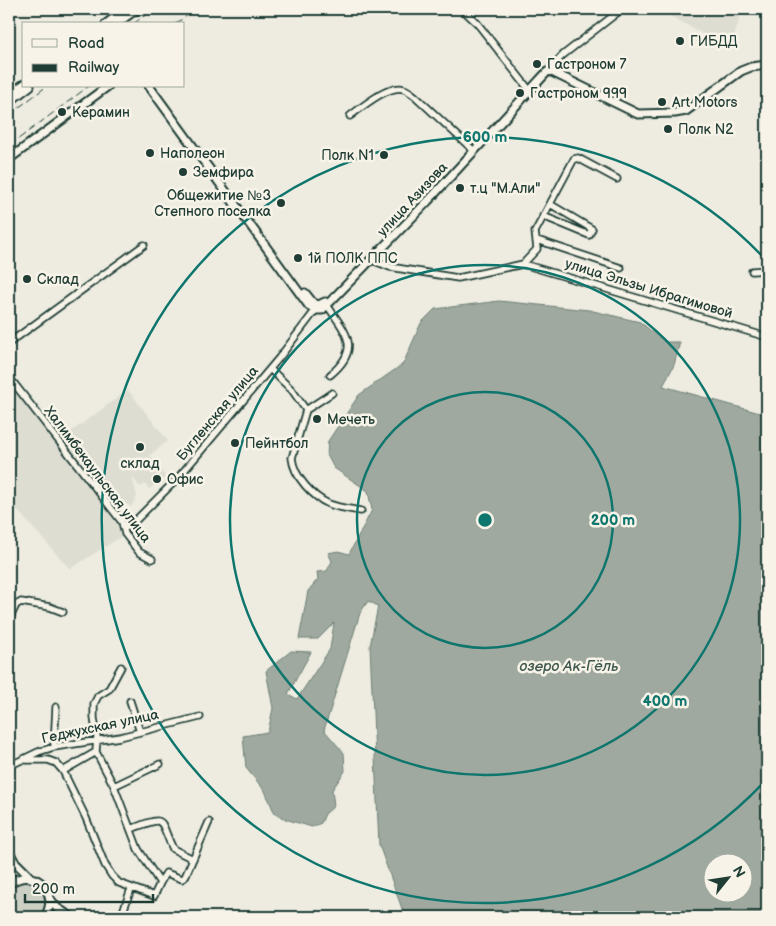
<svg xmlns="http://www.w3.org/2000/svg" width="776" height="926" viewBox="0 0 776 926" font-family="'Balsamiq Sans',sans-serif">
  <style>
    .built { fill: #ddddd2 }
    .green { fill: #cccfc4; stroke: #76867c }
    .water { fill: #9fa99f; stroke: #6c7e74; fill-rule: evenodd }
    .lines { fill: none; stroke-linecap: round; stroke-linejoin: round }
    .minor-casing { stroke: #1f3d34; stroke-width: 9 }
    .major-casing { stroke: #1f3d34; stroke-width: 11 }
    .minor { stroke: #f7f3e8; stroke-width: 5.5 }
    .major { stroke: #f7f3e8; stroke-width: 7 }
    .rail { stroke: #1f3d34; stroke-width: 1; stroke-dasharray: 8 4; stroke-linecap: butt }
    .ring { fill: none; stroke: #0f766e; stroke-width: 2.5 }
    .poi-dot { fill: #1f3d34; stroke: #f7f3e8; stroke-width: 2 }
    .labels { text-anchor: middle; stroke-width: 5; stroke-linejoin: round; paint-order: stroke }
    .poi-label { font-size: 14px; fill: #1f3d34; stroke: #f7f3e8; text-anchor: start }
    .street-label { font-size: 14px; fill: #1f3d34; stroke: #f7f3e8 }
    .water-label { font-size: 15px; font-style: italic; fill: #3f584f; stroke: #f7f3e8 }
    .centre { fill: #0f766e; stroke: #f7f3e8; stroke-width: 2.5 }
    .ring-label { font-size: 15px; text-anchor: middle; font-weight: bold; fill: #0f766e; stroke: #f7f3e8; stroke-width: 5; stroke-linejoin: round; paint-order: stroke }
  </style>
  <rect width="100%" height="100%" fill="#eeece1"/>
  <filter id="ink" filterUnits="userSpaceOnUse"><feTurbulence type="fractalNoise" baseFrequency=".02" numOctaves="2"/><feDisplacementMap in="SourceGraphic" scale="10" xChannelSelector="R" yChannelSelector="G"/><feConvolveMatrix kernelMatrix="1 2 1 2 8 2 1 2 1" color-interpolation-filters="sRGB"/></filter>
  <g filter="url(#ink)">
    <path class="built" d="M657,9H739V21L730,48Z
      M9,383L122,525V536L70,569L9,501Z
      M128,390L168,441L150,455L166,477L149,489L145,484L140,487L132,477L137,496L131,507L99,487L61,439Z"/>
    <path class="green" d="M25,882C43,885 52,903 38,917H12L9,914V891L18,883Z"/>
    <path class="water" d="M499,301L589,310L640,322L665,342H680L674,365L663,386L767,415V917H405L379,845L370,646L378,606L368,601L360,613L324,730L344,753L345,771L332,790L334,806L325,814L321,823L312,827L285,819L275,814L265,791L246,768L243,736L268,732L273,708L266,671L291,651L311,652L288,694L297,699L330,649L334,623L318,639H299L308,591L318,579L317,572L327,571L332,561L328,553L338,551L349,554L372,510L368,491L334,468L327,455L328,441L359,395L403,364L421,323L435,309ZM714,864H744V894H714Z"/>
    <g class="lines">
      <g class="minor-casing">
        <path id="minor" d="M462,9L477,23L527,87
          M551,68L563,55L622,9
          M350,116C362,107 389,84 404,89C408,90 412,94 415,96L472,149
          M543,216L589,235L592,229L550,204
          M537,240L621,268
          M372,260L390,267L458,278L523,264L537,249L535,232L574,159L578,158L617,179
          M523,264L767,337
          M752,271L767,270
          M325,302C344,331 364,347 330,375
          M9,343L144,245
          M270,369L292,390L306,410L292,458C294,477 313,497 329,504C339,508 351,509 361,511
          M9,377L122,522L125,534L139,552L152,559
          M306,410L332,393
          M125,528L131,525L178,478L279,358L318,307
          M9,620L16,605L21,602L50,607L63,612
          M130,701L140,732
          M54,747L56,707
          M96,752L97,737L94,718V704L98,696L109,689L121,667
          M23,760H48L56,763L63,771L86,818L105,865L112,876L119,883L154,896L160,883L138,849L114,786L96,752
          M9,766L38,752L54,747L120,737L200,717
          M63,771L96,752
          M114,786L160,764
          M131,829C168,815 158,818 173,849L193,859
          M160,883L166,873L182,879L185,877L209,822
          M121,917L131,889"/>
      </g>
      <g class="major-casing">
        <path id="major" d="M106,24L126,9
          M116,24L137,9
          M149,86L309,306L316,310H322L327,305L428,201L547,72L550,71L638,114L675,113L686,111L741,71L751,67L767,65
          M9,95L24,84
          M9,102L30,86
          M9,159L108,86
          M305,293L313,303L319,305L325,302
          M9,851L14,861L31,878
          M9,884C33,865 61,891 45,917
          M50,899L57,908L71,917"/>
      </g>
      <use href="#minor" class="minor"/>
      <use href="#major" class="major"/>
      <path class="rail" d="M133,24L154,9
        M175,24L196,9
        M9,115L47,86
        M9,146L89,86"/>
    </g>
  </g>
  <g class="ring">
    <circle cx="485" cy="520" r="128"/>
    <circle cx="485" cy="520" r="255"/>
    <path d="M765 781A383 383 0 1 1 765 259"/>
  </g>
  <g class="poi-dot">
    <circle cx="680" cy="41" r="5"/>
    <circle cx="537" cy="64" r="5"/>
    <circle cx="520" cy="93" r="5"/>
    <circle cx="662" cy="102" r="5"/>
    <circle cx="62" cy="112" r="5"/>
    <circle cx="668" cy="129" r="5"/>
    <circle cx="150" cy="153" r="5"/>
    <circle cx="384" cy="155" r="5"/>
    <circle cx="183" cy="172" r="5"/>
    <circle cx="460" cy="188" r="5"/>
    <circle cx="281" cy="203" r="5"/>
    <circle cx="298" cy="258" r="5"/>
    <circle cx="27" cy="279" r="5"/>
    <circle cx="317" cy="419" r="5"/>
    <circle cx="235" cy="443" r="5"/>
    <circle cx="140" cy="447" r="5"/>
    <circle cx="157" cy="479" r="5"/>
  </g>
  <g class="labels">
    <g class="poi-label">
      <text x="690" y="46">ГИБДД</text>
      <text x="547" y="69">Гастроном 7</text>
      <text x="530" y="98">Гастроном 999</text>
      <text x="672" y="107">Art Motors</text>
      <text x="72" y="117">Керамин</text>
      <text x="678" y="134">Полк N2</text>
      <text x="160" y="158">Наполеон</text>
      <text x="374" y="160" text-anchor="end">Полк N1</text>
      <text x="193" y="177">Земфира</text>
      <text x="470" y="193">т.ц "М.Али"</text>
      <text x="271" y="200" text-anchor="end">Общежитие №3<tspan x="271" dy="16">Степного поселка</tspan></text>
      <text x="308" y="263">1й ПОЛК ППС</text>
      <text x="37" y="284">Склад</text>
      <text x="327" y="424">Мечеть</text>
      <text x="245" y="448">Пейнтбол</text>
      <text x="140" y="468" text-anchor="middle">склад</text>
      <text x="167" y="484">Офис</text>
    </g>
    <g class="street-label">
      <text transform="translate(412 199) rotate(-47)" y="5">улица Азизова</text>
      <text transform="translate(649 288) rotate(17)" y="5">улица Эльзы Ибрагимовой</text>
      <text transform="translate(217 413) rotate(-50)" y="5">Бугленская улица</text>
      <text transform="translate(98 474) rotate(53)" y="5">Халимбекаульская улица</text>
      <text transform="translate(100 726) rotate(-12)" y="5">Геджухская улица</text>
    </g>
    <g class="water-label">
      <text x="569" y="671">озеро Ак-Гёль</text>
    </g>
  </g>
  <circle cx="485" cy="520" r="8" class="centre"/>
  <g class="ring-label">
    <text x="485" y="142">600 m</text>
    <text x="613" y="525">200 m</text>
    <text x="665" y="706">400 m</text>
  </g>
  <rect width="776" height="926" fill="none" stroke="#f7f3e8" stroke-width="30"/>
  <rect x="15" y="15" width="746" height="896" fill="none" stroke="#1f3d34" stroke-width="2" filter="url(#ink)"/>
  <rect x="22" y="22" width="162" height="65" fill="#f7f3e8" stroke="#a1aaa0"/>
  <rect x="32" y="39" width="25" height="8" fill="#f7f3e8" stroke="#a1aaa0"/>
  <text x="68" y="48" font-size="15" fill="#1f3d34">Road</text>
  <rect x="32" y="64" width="25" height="8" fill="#1f3d34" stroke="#a1aaa0"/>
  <text x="68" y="72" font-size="15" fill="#1f3d34">Railway</text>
  <g transform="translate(728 878) rotate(60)"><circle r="24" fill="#f7f3e8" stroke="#a1aaa0"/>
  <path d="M0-4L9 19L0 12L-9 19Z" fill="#1f3d34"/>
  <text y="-8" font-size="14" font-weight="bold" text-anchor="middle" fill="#1f3d34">N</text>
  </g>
  <path d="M25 894v8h128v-8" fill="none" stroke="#1f3d34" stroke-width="2.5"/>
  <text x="32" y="894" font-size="15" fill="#1f3d34" stroke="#f7f3e8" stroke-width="4" paint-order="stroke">200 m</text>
</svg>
